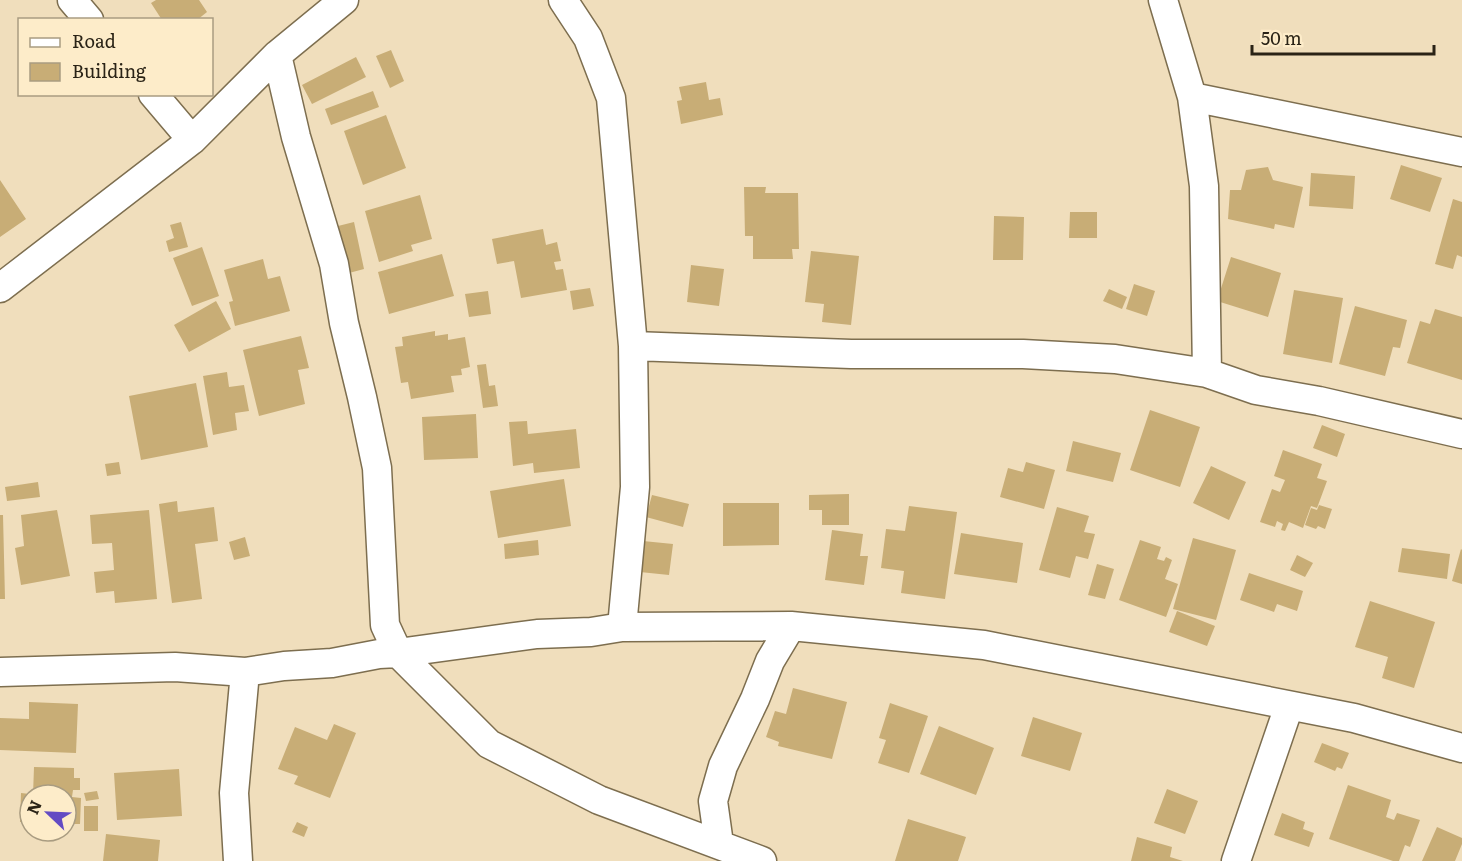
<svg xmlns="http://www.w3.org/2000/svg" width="1462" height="861" viewBox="0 0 1462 861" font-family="Literata,serif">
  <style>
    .building { fill: #c8ad76 }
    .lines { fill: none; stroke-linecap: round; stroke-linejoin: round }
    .minor-casing { stroke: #7d6e4f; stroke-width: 31 }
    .minor { stroke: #fff; stroke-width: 28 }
  </style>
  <rect width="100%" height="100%" fill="#f0debc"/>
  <path class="building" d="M156,0H199L207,12L197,20H162L151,3Z
    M391,50L404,81L390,88L376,56Z
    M356,57L366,77L312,104L302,85Z
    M706,82L709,100L720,98L723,115L681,124L677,101L682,100L679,87Z
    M373,91L379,107L331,125L325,109Z
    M386,115L406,168L363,185L344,131Z
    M1401,165L1442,178L1430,212L1390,199Z
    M1268,167L1273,180L1303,187L1294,228L1275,224L1274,229L1228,219L1230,190H1241L1246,170Z
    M1311,173L1355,176L1353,209L1309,206Z
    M0,180L26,219L0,237Z
    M744,187H766L765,193H798L799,249H792L793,259H753V236H745Z
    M420,195L432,239L411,245L413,251L379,262L365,211Z
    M1453,199L1462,202V257L1457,255L1453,269L1435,264Z
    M1070,212H1097V238H1069Z
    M994,216L1024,217L1023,260H993Z
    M181,222L188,247L169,252L166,241L174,238L170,225Z
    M354,222L364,269L349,273L338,226Z
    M543,229L546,245L557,242L561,261L554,262L556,270L563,269L567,290L521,298L514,261L497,264L492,239Z
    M202,247L219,296L192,306L173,258Z
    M811,251L859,256L851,325L822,322L824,304L805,302Z
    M442,254L454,296L389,314L378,272Z
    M1231,257L1281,273L1268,317L1217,301Z
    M263,259L268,279L280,276L290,311L235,326L229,302L233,301L224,270Z
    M691,265L724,269L719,306L687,302Z
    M1134,284L1155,291L1147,316L1126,309Z
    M590,288L594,306L573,310L570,291Z
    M1109,289L1127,297L1122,309L1103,301Z
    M1294,290L1343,298L1332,363L1283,354Z
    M488,291L491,314L469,317L465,294Z
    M216,301L231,329L189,352L174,325Z
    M1355,306L1407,320L1400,348L1393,347L1385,376L1339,364Z
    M1435,309L1462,317V380L1407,363L1420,321L1430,324Z
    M435,331V336L448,334V340L465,337L470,367L461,369L462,375L451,376L454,392L411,399L408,382L401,383L395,347L403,346L402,337Z
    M301,336L309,368L298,370L305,404L259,416L243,350Z
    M486,364L489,386L495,385L498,406L483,408L477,365Z
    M227,372L229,387L244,385L249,411L235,413L237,430L213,435L203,376Z
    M196,383L208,447L141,460L129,396Z
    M1150,410L1200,427L1180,487L1130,470Z
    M476,414L478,458L424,460L422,417Z
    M527,421L528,434L576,429L580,468L534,473L533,463L513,466L509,422Z
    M1322,425L1345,434L1337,457L1313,448Z
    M1073,441L1121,453L1113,482L1066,471Z
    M1283,450L1322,464L1317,478L1327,481L1317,508L1311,506L1303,528L1289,522L1285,531L1281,530L1283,524L1277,521L1275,527L1260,522L1272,489L1280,492L1285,480L1274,476Z
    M119,462L121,474L107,476L105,464Z
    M1026,462L1055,470L1044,509L1000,497L1008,468L1023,472Z
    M1211,466L1246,482L1229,520L1193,503Z
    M564,479L571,526L498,538L490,491Z
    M38,482L40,497L7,501L5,487Z
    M849,494V525H822V510H809V495Z
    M652,495L689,504L683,527L646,517Z
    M177,501L178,512L214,507L218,541L195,544L202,599L172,603L159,504Z
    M723,503H779V545L723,546Z
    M1319,505L1332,509L1325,529L1318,526L1316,529L1305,525L1311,508L1317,510Z
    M909,506L957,512L945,599L901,593L904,571L881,568L886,529L905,531Z
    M1057,507L1089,516L1084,532L1095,534L1088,559L1076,556L1070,578L1039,570Z
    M57,510L70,576L21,585L15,548L24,546L21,515Z
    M149,510L157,599L115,603L114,591L96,593L94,572L114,570L112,543L92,544L90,515Z
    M0,515H3L5,599H0Z
    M832,530L863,534L860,556H868L864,585L825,580Z
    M961,533L1023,543L1017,583L954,574Z
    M245,537L250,556L234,560L229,542Z
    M1193,538L1236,550L1216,620L1173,609Z
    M538,540L539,555L505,559L504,544Z
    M1140,540L1161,547L1157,559L1164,561L1166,557L1172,560L1165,579L1178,584L1166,617L1119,600Z
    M643,541L673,544L669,575L640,572Z
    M1402,548L1450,554L1447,579L1398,572Z
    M1461,549L1462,550V584L1452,581Z
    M1297,555L1313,563L1305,577L1290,570Z
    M1097,564L1114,569L1105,599L1088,595Z
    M1249,573L1303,591L1297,611L1277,604L1274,612L1240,600Z
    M1370,601L1435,622L1414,688L1382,678L1388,657L1355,647Z
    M1177,611L1215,626L1207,646L1169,632Z
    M793,688L847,702L832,759L778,746L779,742L766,737L775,711L786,714Z
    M29,702L78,704L76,753L0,750V718L29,719Z
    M890,703L928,716L909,773L878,763L886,740L879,738Z
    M1033,717L1082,733L1070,771L1021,756Z
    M334,724L356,733L330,798L294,784L298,776L278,769L295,727L327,740Z
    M939,726L994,748L976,795L920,774Z
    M1322,743L1349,753L1342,769L1337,767L1335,771L1314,762Z
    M34,767L74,768V778H80V790H73L72,797L81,798L80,824H66V795H33Z
    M179,769L182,816L117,820L114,773Z
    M1348,785L1391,800L1386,817L1394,820L1397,813L1420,820L1410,847L1405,845L1399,861H1393L1329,839Z
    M1167,789L1198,801L1185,834L1154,823Z
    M97,791L99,799L86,801L84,793Z
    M21,793L30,794V822H20Z
    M84,806H98V831H84Z
    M1282,813L1305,822L1303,829L1314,833L1309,847L1274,835Z
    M908,819L966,837L958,861H895Z
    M297,822L308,827L304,837L292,832Z
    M1437,827L1462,838V844L1455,861H1422Z
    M106,834L160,840L158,861H103Z
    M1137,837L1172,847L1170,857L1183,861H1131Z"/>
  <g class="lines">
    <g class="minor-casing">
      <path id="minor" d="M72,0L89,20
        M563,0L588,38L611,98L633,346L635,487L622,627
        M1163,0L1192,97L1204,186L1207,373
        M277,55L296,137L334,264L344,323L362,397L377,468L385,625L398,653L489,744L599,800L762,861
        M153,94L192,140
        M1192,97L1462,152
        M0,288L192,140L277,55L344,0
        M633,346L851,354H1023L1115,359L1207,373L1256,390L1319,401L1462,434
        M0,672L175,667L245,672L284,666L332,663L379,654L398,653L537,634L591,632L622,627L791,626L984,645L1354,718L1462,748
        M719,844L713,801L723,766L755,699L770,661L791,626
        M238,861L234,793L245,672
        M1236,861L1289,706"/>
    </g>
    <use href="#minor" class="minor"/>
  </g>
  <rect x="18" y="18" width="195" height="78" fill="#fdecc9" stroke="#a99c81" stroke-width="1.5"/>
  <rect x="30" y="38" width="30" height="9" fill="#ffffff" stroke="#a99c81" stroke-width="1.5"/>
  <text x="72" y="48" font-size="18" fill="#2a2316">Road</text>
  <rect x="30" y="63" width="30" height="18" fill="#c8ad76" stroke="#a99c81" stroke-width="1.5"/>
  <text x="72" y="78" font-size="18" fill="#2a2316">Building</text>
  <g transform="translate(48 813) rotate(293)"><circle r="28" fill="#fdecc9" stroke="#a99c81" stroke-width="1.5"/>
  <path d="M0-4.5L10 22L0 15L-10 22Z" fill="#634bc3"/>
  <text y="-9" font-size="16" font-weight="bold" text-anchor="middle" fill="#2a2316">N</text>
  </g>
  <path d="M1252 45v9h182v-9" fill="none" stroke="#2a2316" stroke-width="3"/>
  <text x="1261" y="45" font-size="18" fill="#2a2316" stroke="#fdecc9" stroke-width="4.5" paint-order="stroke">50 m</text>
</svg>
